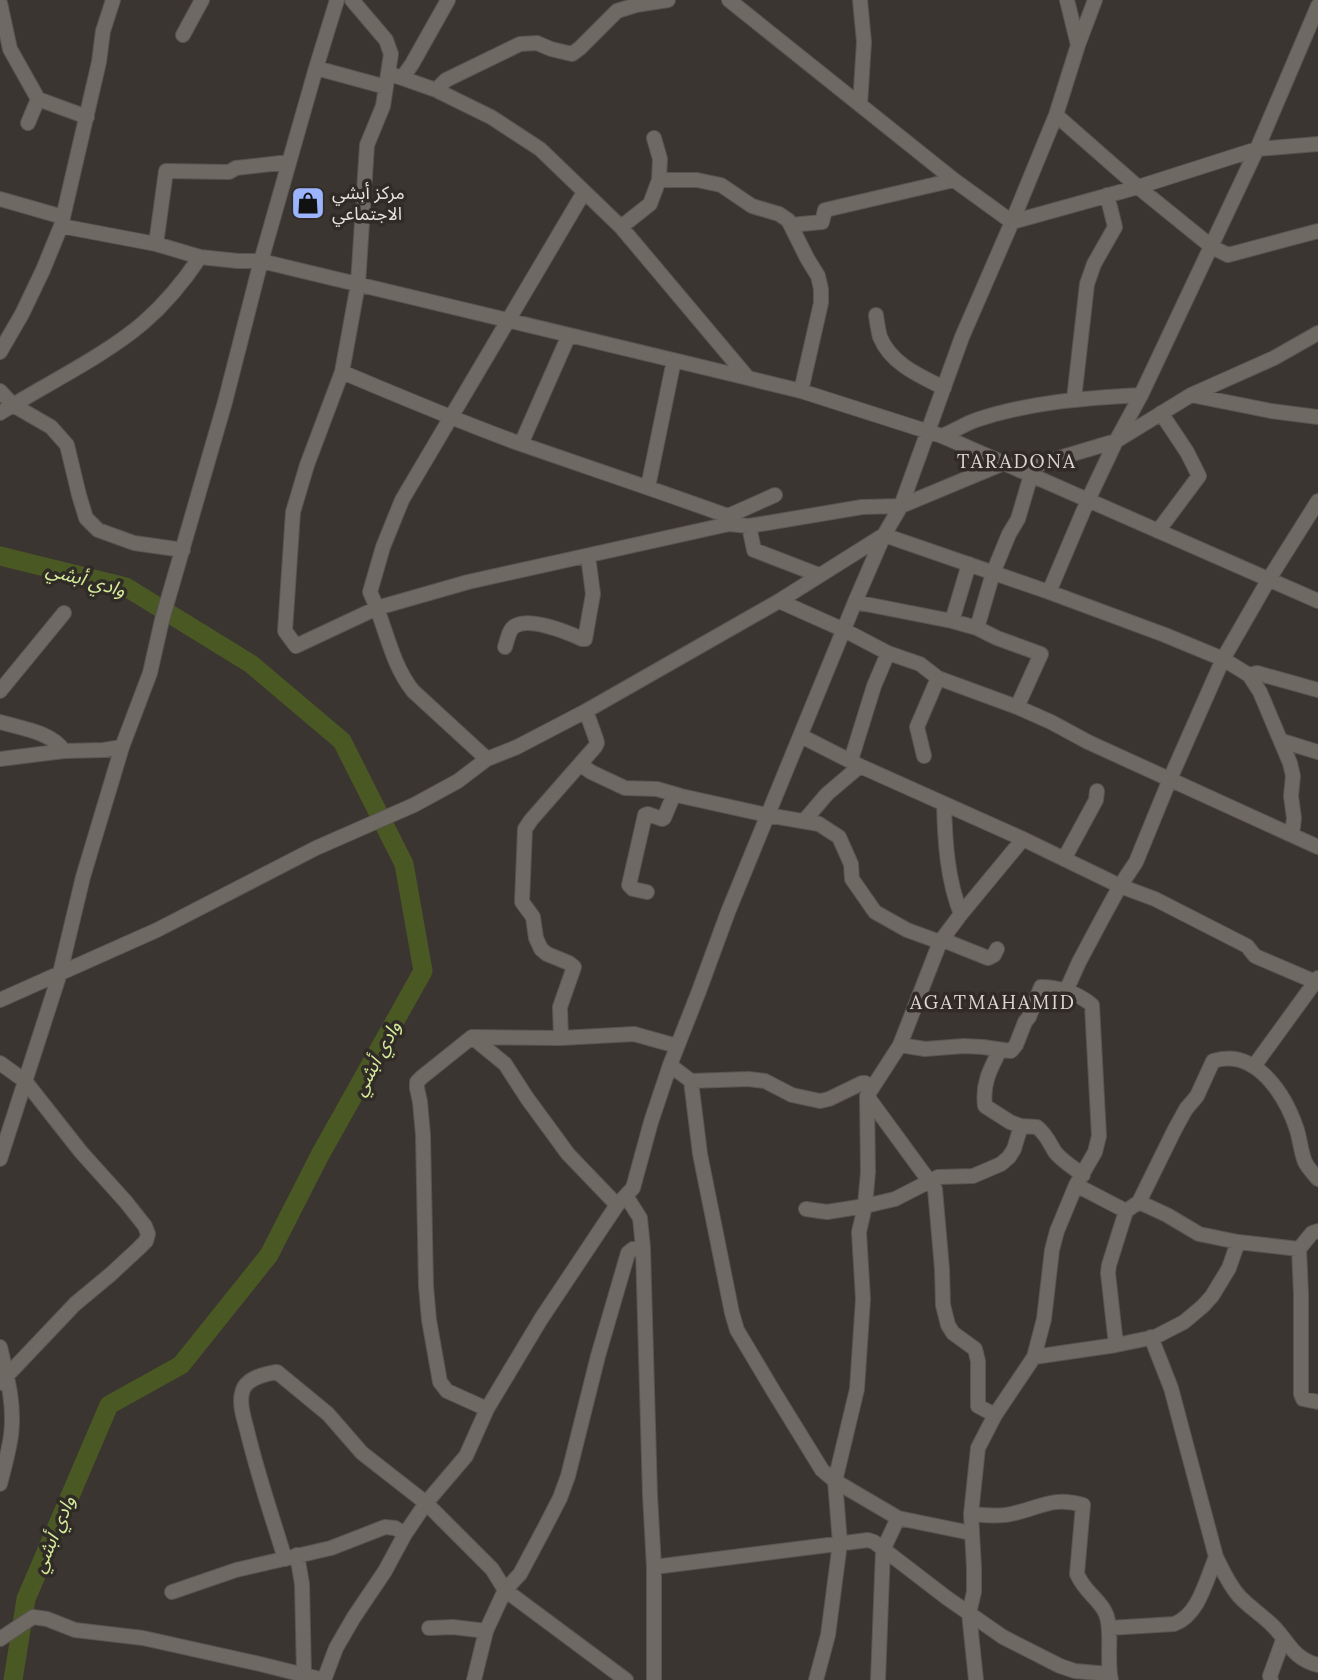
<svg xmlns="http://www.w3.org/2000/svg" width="1318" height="1680" viewBox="0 0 1318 1680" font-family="Lora,'Noto Sans Arabic',serif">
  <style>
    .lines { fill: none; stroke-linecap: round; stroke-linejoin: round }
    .river { stroke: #4a5823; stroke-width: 19 }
    .minor-casing { stroke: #595451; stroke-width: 16 }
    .minor { stroke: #6f6963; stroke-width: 14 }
    .labels { text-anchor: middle; stroke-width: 7; stroke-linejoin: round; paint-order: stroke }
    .poi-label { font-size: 18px; fill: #e7e3e0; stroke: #312b27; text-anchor: start }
    .neighbourhood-label { font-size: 19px; letter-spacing: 2px; fill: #ded7d1; stroke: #312b27 }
    .water-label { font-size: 19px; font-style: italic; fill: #d5ed9a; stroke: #312b27 }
  </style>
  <rect width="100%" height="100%" fill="#3b3531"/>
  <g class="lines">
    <path class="river" d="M0,556L126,587L251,664L342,741L404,864L423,971L320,1155L269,1255L181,1365L109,1405L26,1599L13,1680"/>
    <g class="minor-casing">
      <path id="minor" d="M337,0L316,68L261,261L748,378L801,391L942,436L1318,601
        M352,0L386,40L391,54L383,106L367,145L358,284L342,372L307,465L293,512L285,631L296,646L377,608L468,582L729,524L749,526L862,507L901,506L1004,463
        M729,0L954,180L1012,222L1138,187L1257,149L1318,144
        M1067,0L1078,45
        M0,3L10,49L38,99L87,117
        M183,35L202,0
        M316,68L386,87
        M393,75L402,78L412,64L448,0
        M402,78L436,90L491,117L540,149L621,227L748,378
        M436,90L446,80L520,44L537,43L551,49L572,54L580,48L617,11L636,5L668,0
        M860,105L864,42L860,0
        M1056,115L1138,187L1212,247L1228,255L1318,231
        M28,123L38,99
        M659,180H697L721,185L752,206L779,214L788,220L807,258L818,276L821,289V303L801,391
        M0,199L63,217
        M791,225L822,222L825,210L954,180
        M621,227L650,204L659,180L660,159L654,138
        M156,244L166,171L229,172L236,168L289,162
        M876,315C877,322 878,330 880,337C891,364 920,376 944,388
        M0,352L22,314L43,270L61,226L99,62L103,31L113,0
        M342,372C401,397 460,422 521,444C590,468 659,491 728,516L729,524
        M0,391L13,405L51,427L67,445L79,495L86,518L98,530L134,543L183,550
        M1191,395L1271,411L1318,417
        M1074,399L1087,284L1094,264L1115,227L1107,195
        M0,413C46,384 103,357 143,323C166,303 184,281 200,257
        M942,436C954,431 965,424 976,420C1030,402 1085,398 1141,395
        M521,444L569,335
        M1019,470L1116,441L1191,395L1274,358L1318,333
        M648,487L674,360
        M728,516L775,495
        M749,526L754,550L819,575
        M1158,531L1199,476L1187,452L1161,413
        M1049,592L1088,500L1116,441L1141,395L1257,149L1318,6
        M779,601L844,630L888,653L920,664L938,678L1017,707L1051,722L1088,742L1318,847
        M855,602L952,621L977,628L997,638L1041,654L1017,707
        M952,621L969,564
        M977,628L993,573L1009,534L1018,519L1031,475
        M505,647C507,641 509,629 515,626C530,617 567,632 582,639H585L593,594L588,556
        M1249,675L1257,673L1318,690
        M0,691L64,613
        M0,722C20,728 52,732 64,751L104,750L122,747
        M801,736L860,766L1023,839L1120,886L1155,899L1247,946L1255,956L1318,983
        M1282,741L1318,752
        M924,756L917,727L938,678
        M0,759L64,751
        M487,759L413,691C390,662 386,625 370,592L383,547L402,500L584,192
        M851,760L874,686L888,653
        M580,764L591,772L625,788L657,789L681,796L767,815L819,824L839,837L851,864L852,879L875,912L907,930L940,942H948L988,958L994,955L997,949
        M944,804C945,841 947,879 961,914
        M804,821L827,794L860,766
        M1064,859L1096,800L1097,791
        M647,892L633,889L629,885L645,815L648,814L662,819L664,818L674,794
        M1066,991L1079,962L1103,917L1120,886L1136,862L1170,779L1223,659L1269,579L1318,501
        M0,1000L157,930L316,848L414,805L458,781L487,759L517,747L586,711L779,601L884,535L1049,592L1165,635L1223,659L1249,675L1260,692L1290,763L1293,776L1291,796L1294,818L1292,835
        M472,1037L505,1064L527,1098L568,1154L617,1205
        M561,1038L560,1007L574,967L569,963L547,954L541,949L536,938L533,917L522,902L525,829L531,820L595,747L597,743L596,739L586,711
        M900,1045L925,1049L964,1046L983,1047L1011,1051L1016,1045L1025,1022L1029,1017L1041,987C1058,987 1078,993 1092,1005L1099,1136L1095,1152L1076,1185L1057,1231L1052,1250L1044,1319L1034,1357L995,1415L978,1448L971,1514L974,1568V1592L969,1613L976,1680
        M1000,1050C990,1069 982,1084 985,1106L1010,1122L1021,1126L1037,1127C1046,1134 1049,1142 1055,1152C1062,1161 1074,1168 1083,1175
        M0,1063L25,1081L81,1152L126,1202L145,1226L148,1234L146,1241L139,1248L111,1274L75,1304L0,1383
        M670,1065L691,1081L748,1079L765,1081L792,1095L820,1101L829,1099L862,1083H865L872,1088
        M1254,1066L1318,978
        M691,1081L700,1154L732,1313L737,1330L774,1392L822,1470L835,1481L898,1518L971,1533
        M867,1096L935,1189L942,1269L943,1305L948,1325L953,1333L975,1349L978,1361V1406L995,1415
        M0,1159L60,973L83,877L122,747L150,673L162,620L225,402L261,261H238L200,257L156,244L61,226
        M1076,1185L1126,1211
        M626,1196L640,1218L643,1248L650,1495L654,1567V1680
        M1139,1202L1167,1215L1199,1234L1238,1242L1299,1249
        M806,1209L827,1212L865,1206L895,1199L938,1177L973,1176L1001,1164L1009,1157L1014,1149L1021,1126
        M1318,1231L1312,1233L1299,1249L1301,1294V1394L1303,1399L1318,1402
        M1151,1337L1171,1388L1216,1557C1223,1571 1229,1585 1239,1596C1249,1607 1262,1615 1273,1626C1289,1642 1292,1658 1318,1665
        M1116,1345L1108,1273L1109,1265L1126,1211L1139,1202L1175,1129L1186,1109L1197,1096L1213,1061C1256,1047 1286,1096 1297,1130C1300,1140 1301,1152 1305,1162C1308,1168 1314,1174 1318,1179
        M0,1347C7,1376 15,1405 11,1435C9,1451 4,1468 0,1484
        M1034,1357L1116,1345L1155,1337L1184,1322L1203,1306L1212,1296L1229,1268L1238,1242
        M487,1409L447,1391L440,1382L429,1320L426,1286L423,1135L420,1102L417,1088V1082L422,1077L472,1037L561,1038L634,1034L677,1046
        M971,1514C984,1515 998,1517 1011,1514C1040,1508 1052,1496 1083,1505L1077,1574C1085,1593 1100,1599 1106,1614C1113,1631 1106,1660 1111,1680
        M297,1555L302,1584L304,1674
        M285,1559C272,1516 257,1473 247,1430C244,1419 239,1404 242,1393C245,1378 264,1374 277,1372L328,1414L362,1453L426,1503L492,1569L505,1590L626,1680
        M654,1567L868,1540L874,1542L947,1598L1003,1637L1060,1666L1075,1671L1109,1674
        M172,1592L236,1570L331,1548L385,1527L395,1528L405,1534
        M429,1628L453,1627L486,1631
        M1109,1628L1174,1624C1199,1615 1206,1580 1216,1557
        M0,1639L33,1617L47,1619L75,1630L143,1638L260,1664L324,1680
        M324,1680L336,1648L354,1617L385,1571L405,1534L426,1503L466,1456L487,1409L541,1319L617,1205L633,1188L651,1122L670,1065L699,991L728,912L855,602L884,535L901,506L962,337L1012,222L1056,115L1078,45L1095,0
        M474,1680L486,1631L505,1590L520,1574L544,1529L560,1498L568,1476L598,1356L628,1253L633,1249L643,1248
        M816,1680L828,1635L840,1543L835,1481L857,1389L863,1299L859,1232L865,1206L868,1172L867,1096L900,1045L940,942L961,914L1023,839
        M878,1680L883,1550L898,1518
        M1271,1680L1270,1676L1283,1640"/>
    </g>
    <use href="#minor" class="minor"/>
  </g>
  <defs>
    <g id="shop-square" transform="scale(1.75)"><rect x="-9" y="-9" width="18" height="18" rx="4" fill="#9bb4fd" stroke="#312b27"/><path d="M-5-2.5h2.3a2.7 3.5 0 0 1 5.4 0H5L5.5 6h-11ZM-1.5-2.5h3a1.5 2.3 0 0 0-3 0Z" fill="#111"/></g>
  </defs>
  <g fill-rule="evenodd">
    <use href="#shop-square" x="308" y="203"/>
  </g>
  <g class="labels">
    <g class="poi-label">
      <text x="332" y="199">مركز أبشي<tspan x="332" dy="21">الاجتماعي</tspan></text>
    </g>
    <g class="neighbourhood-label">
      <text x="1017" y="468">TARADONA</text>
      <text x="993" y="1009">AGATMAHAMID</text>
    </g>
    <g class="water-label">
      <text transform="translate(86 579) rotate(16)" y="7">وادي أبشي</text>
      <text transform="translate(376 1058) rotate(-62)" y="7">وادي أبشي</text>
      <text transform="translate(53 1534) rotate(-67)" y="7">وادي أبشي</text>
    </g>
  </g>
</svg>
